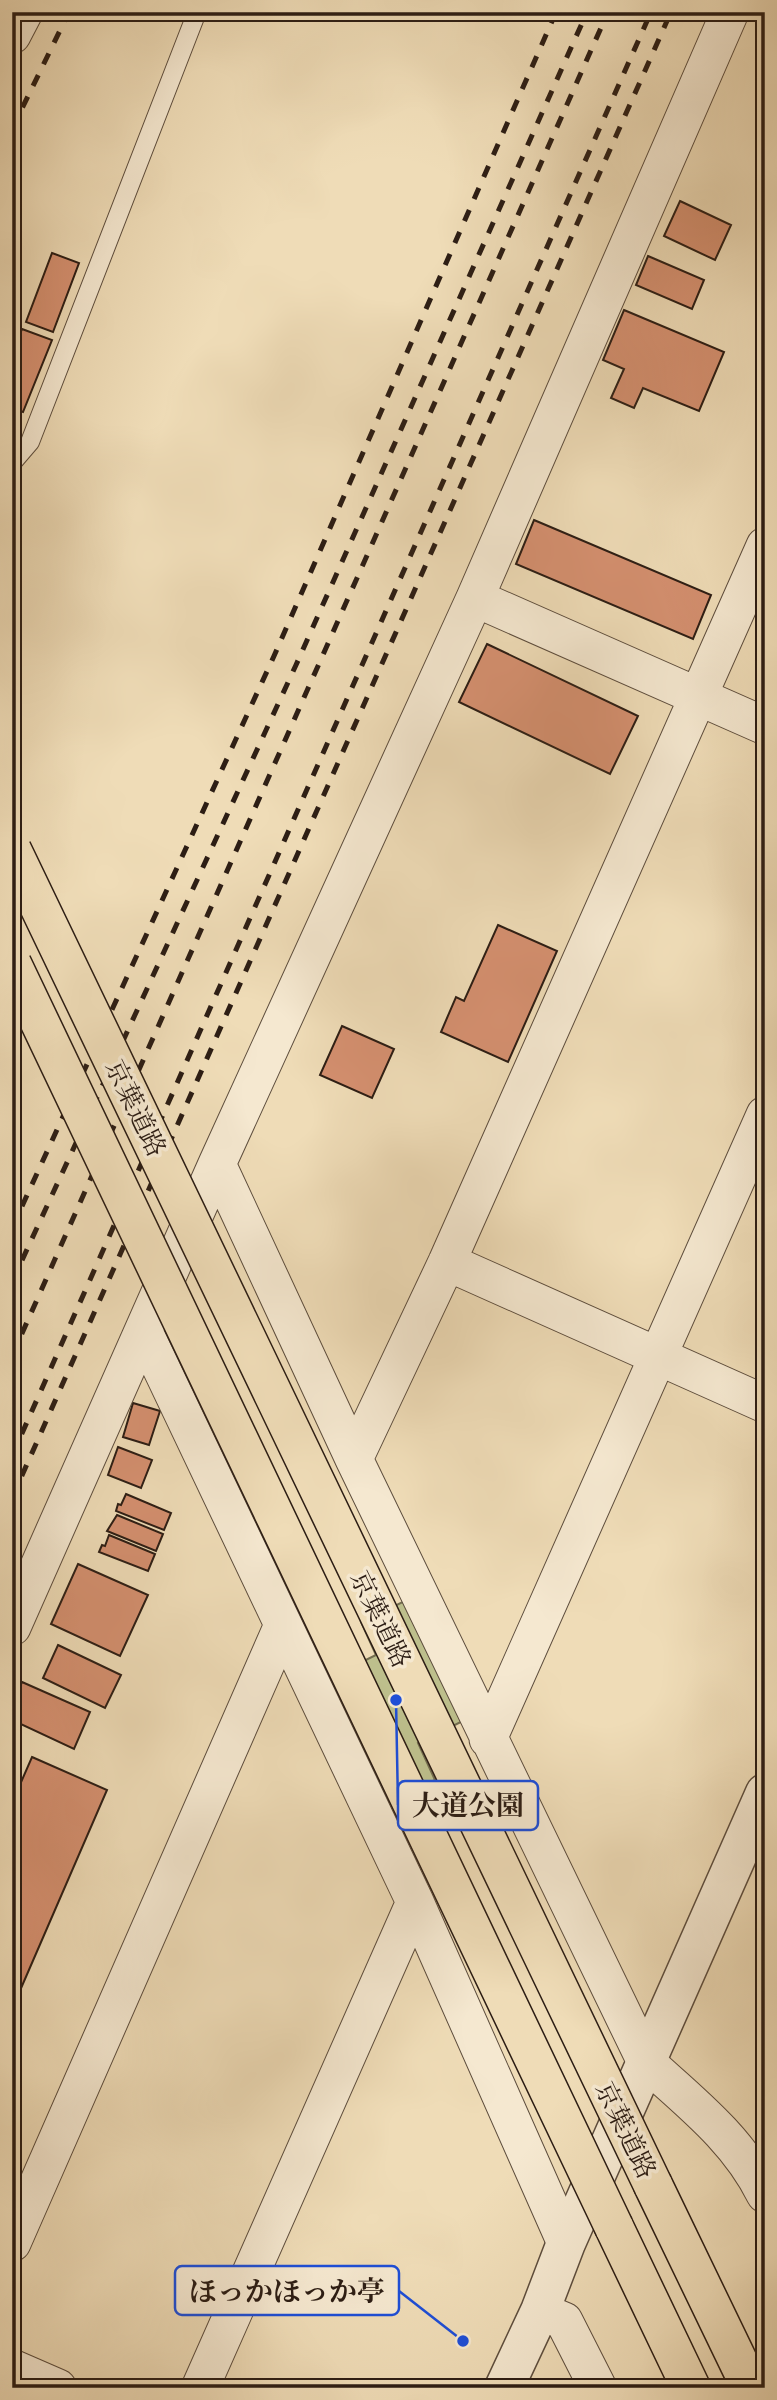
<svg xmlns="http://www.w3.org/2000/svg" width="777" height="2400" viewBox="0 0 777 2400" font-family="'IM FELL DW Pica','Noto Serif JP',serif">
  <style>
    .green { fill: #bdbf8c; stroke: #746e50; stroke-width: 2 }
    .building { fill: #d59070; stroke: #2c1d14; stroke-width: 2 }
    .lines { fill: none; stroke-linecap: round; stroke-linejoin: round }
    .service-casing { stroke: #5d4d3d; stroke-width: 20 }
    .minor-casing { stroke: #5d4d3d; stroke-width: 39 }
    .tertiary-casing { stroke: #5d4d3d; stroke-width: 41 }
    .motorway-casing { stroke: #2c1d14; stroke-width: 41 }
    .service { stroke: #f5e8d0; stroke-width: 18 }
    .minor { stroke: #f5e8d0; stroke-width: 37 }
    .tertiary { stroke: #f5e8d0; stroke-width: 38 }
    .motorway { stroke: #efdcb7; stroke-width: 38 }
    .rail { stroke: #2c1d14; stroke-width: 5; stroke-dasharray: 12 12; stroke-linecap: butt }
    .motorway-bridge-casing { stroke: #2c1d14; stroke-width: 41; stroke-linecap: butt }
    .motorway-bridge { stroke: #efdcb7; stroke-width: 38 }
    .labels { text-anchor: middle; stroke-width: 7; stroke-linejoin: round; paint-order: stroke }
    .street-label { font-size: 26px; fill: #2c1d14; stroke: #f5e8d0 }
    .leader { fill: none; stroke: #1d4ed8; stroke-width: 2.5 }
    .callout-dot { fill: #1d4ed8; stroke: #f5e8d0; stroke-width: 2.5 }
    .callout { fill: #f5e8d0; stroke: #1d4ed8; stroke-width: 2.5 }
    .callout-label { font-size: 28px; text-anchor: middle; font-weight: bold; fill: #2c1d14 }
  </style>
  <rect width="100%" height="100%" fill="#efdcb7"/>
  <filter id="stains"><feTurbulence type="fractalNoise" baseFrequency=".00286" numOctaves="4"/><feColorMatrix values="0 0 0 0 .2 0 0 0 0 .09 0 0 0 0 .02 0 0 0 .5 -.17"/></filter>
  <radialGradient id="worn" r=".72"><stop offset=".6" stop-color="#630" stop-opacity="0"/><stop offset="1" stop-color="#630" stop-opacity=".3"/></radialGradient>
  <path class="green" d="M411,1598L469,1718L418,1743L435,1780L382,1805L323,1681L376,1655L361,1622Z"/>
  <path class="building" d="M680,201L731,225L715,260L664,236Z
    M52,253L79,263L53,332L26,322Z
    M648,256L704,280L692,309L636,285Z
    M624,310L724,352L699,411L643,388L634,408L611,398L624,369L603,360Z
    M22,329L52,340L23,412L12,408V354Z
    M534,520L711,595L693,639L516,564Z
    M487,644L638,716L610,774L459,702Z
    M498,925L557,951L508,1062L441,1032L456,997L464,1001Z
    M342,1026L394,1049L372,1098L320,1075Z
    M133,1403L160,1411L149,1445L123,1437Z
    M118,1447L152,1460L141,1488L108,1475Z
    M126,1494L171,1513L164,1530L116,1511L118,1504L121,1505Z
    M117,1515L163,1534L156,1551L107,1531Z
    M109,1535L155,1554L148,1571L99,1552L102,1545L105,1546Z
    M78,1564L148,1595L120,1656L51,1624Z
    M58,1645L121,1675L105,1708L43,1678Z
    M22,1682L90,1712L74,1749L12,1720L15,1704L12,1703V1691L18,1692Z
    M32,1757L107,1790L12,2009V1803Z"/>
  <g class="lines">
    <g class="service-casing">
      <path id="service" d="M12,463L30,442L197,12"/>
    </g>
    <g class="minor-casing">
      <path id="minor" d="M12,35L24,12
        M475,598L765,726
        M217,1164L354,1459L646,2062C690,2102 738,2139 765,2194
        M447,1262L765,1404
        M144,1332L415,1902L566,2243
        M354,1459L447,1262L765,546
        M12,1627L217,1164L475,598L730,12
        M488,1739L765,1115
        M12,2243L283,1625
        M540,2311L564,2321L598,2388
        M12,2368L58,2388
        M200,2388L415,1902"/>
    </g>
    <g class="tertiary-casing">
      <path id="tertiary" d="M504,2388L540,2311L566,2243L765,1793"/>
    </g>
    <g class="motorway-casing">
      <path id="motorway" d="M653,2185L751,2388
        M614,2227L691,2388"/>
    </g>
    <use href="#service" class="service"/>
    <use href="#minor" class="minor"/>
    <use href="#tertiary" class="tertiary"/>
    <use href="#motorway" class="motorway"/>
    <path class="rail" d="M12,129L69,12
      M12,1228L274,656L556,12
      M12,1282L296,665L587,12
      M12,1356L608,12
      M12,1456L651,12
      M12,1498L671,12"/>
    <g class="motorway-bridge-casing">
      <path id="motorway-bridge" d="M12,850L653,2185
        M12,964L614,2227"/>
    </g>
    <use href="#motorway-bridge" class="motorway-bridge"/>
  </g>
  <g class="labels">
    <g class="street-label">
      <text transform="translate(136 1108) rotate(64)" y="9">京葉道路</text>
      <text transform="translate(381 1619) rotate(64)" y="9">京葉道路</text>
      <text transform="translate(626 2130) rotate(64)" y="9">京葉道路</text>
    </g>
  </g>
  <path class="leader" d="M396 1700L398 1805M463 2341L399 2291"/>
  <g class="callout-dot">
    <circle cx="396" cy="1700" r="7"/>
    <circle cx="463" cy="2341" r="7"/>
  </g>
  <g class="callout">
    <rect x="398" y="1781" width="140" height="49" rx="7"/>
    <rect x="175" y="2266" width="224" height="49" rx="7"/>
  </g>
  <g class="callout-label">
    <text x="468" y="1815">大道公園</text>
    <text x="287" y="2301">ほっかほっか亭</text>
  </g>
  <rect width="777" height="2400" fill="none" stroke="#efdcb7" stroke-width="42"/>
  <rect x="14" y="14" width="749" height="2372" fill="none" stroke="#2c1d14" stroke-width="3.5"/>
  <rect x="21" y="21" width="735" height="2358" fill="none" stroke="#2c1d14" stroke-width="2"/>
  <rect width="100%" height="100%" filter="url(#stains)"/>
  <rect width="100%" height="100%" fill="url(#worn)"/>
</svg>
